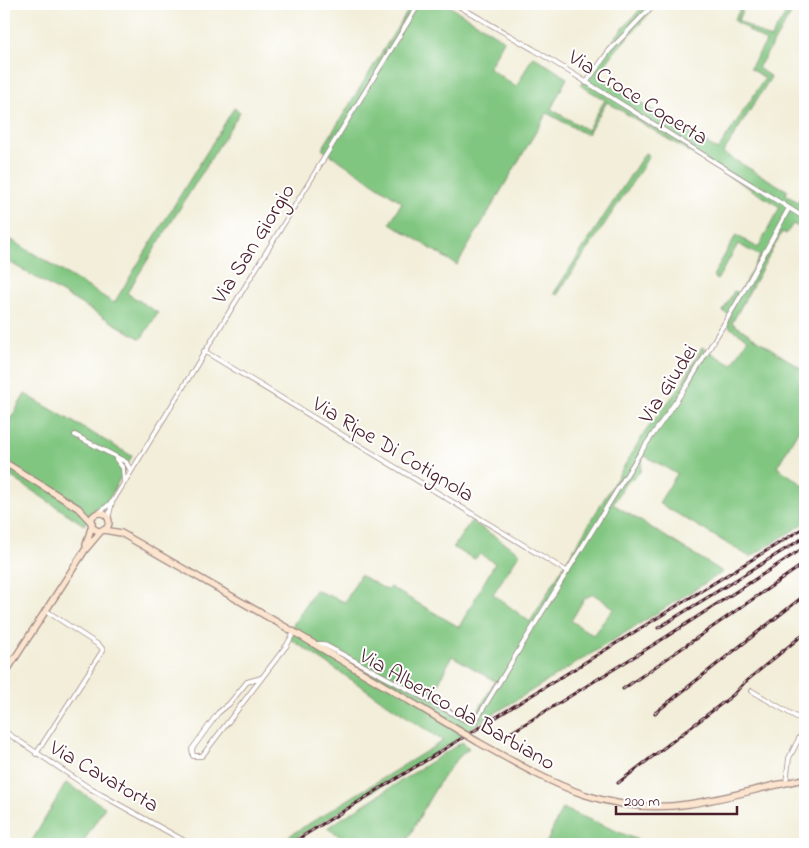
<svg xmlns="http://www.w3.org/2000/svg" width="809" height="848" viewBox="0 0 809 848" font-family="'Indie Flower',sans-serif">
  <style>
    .green { fill: #80c680; stroke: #657256; fill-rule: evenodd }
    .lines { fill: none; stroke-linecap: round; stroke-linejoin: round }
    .street-casing { stroke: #9e8682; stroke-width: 5.5 }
    .secondary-casing { stroke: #9e8682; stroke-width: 8 }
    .street { stroke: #fff; stroke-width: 4 }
    .secondary { stroke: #fce5cf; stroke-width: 5.5 }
    .rail-casing { stroke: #4a1f2b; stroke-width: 3 }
    .rail { stroke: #fff; stroke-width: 1; stroke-dasharray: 4; stroke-linecap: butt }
    .secondary-bridge-casing { stroke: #9e8682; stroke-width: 8; stroke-linecap: butt }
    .secondary-bridge { stroke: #fce5cf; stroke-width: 5.5 }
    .labels { text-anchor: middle; stroke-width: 4; stroke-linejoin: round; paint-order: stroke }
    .street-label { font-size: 22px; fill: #4a1f2b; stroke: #fff }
  </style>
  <rect width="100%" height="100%" fill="#fff"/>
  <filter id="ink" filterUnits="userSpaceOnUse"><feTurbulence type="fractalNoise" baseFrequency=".02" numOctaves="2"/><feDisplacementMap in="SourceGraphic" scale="10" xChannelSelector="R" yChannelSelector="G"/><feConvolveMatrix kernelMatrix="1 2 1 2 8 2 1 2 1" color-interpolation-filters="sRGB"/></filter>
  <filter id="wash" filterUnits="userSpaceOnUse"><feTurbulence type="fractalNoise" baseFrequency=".0096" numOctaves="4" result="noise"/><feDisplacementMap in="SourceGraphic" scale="20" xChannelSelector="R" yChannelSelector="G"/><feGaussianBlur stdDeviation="1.12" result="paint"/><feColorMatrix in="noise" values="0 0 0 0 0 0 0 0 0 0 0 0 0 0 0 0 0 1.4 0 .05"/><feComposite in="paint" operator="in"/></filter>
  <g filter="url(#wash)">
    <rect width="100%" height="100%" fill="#f2eed9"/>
    <path class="green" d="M412,4H446L504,40L489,68L516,87L533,56L567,78L551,109L587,130L605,100L580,85L617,35L645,4H658L617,49L598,74V77L718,150L765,78L750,68L766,42L734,20L743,4H746L738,20L770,39L792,4H797L758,68L771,77L723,153L788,191L785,194L798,202L805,190V231L793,224L786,234L782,232L732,323L805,371V419L777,467L805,486V523L750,557L659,503L677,474L643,455L641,471L625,484L613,504L723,572L468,730L455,741L289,842L276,844L443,741L286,636L315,590L345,602L360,575L387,590L390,587L459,627L495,563L480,554L475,559L453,548L471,521L520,553L493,594L530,622L623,468L645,432L680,387L702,347L732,365L748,339L729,327L728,323L731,316L723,311L734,291L739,293L760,256L738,244L717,280L713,276L736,235L758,248L780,207L607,102L588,133L585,134L547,113L457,265L390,223L402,202L322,149ZM593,594L614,608L593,635L571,621L584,599ZM452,656L495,681L474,718L431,698Z
      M234,108L240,112L127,293L158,313L141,339L4,259V244L10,239L114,303Z
      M645,153L649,155L642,168L557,295L554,293Z
      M25,394L132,456L108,501L94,510L84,525L4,472V430Z
      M462,742L469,748C440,772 423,812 405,844H352L327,828Z
      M66,783L105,807L82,844H30Z
      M562,808L645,843L546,844Z"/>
  </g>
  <g filter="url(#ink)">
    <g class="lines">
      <g class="street-casing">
        <path id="street" d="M455,4L533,49L805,218
          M586,83L609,51L654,4
          M204,351L568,572
          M75,435L126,462L131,471
          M116,459L123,468L124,482
          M99,513L113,501L419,4
          M108,519L112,503
          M315,644H323L467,721L476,720L640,453L688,384L742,294L789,208
          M261,678L247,682L229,704L218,713L192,749L193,756H202L287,645L294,632
          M752,691L805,722
          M4,731L91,789L190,844
          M36,754L103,650L100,646L45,610
          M786,783L789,758L805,727"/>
      </g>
      <g class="secondary-casing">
        <path id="secondary" d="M4,462L78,508L92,523
          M91 522a9 9 0 1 1 18 0a9 9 0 1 1-18 0Z
          M104,530L121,533L294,632L463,733
          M86,545L92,525
          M4,675L85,550L102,530
          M478,742C548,781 606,817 689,804C729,798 766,786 805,779"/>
      </g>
      <use href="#street" class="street"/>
      <use href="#secondary" class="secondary"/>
      <g class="rail-casing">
        <path id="rail" d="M658,628L805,537
          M623,689L805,563
          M655,713L805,595
          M507,735L666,637L805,547
          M618,783L733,695L745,682L805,633
          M290,844L805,527"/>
      </g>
      <use href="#rail" class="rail"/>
      <g class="secondary-bridge-casing">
        <path id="secondary-bridge" d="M463,733L478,742"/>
      </g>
      <use href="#secondary-bridge" class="secondary-bridge"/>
    </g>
  </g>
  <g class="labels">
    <g class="street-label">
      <text transform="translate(639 96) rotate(32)" y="8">Via Croce Coperta</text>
      <text transform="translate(252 243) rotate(-58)" y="8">Via San Giorgio</text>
      <text transform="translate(667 383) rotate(-57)" y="8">Via Giudei</text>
      <text transform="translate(394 448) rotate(31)" y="8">Via Ripe Di Cotignola</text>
      <text transform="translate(458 708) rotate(30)" y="8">Via Alberico da Barbiano</text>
      <text transform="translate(105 775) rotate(30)" y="8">Via Cavatorta</text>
    </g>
  </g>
  <rect width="809" height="848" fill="none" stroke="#fff" stroke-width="20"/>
  <path d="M616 806v8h121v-8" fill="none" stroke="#4a1f2b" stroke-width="2.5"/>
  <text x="624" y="806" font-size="15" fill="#4a1f2b" stroke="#ffffff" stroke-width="4" paint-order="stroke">200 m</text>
</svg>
